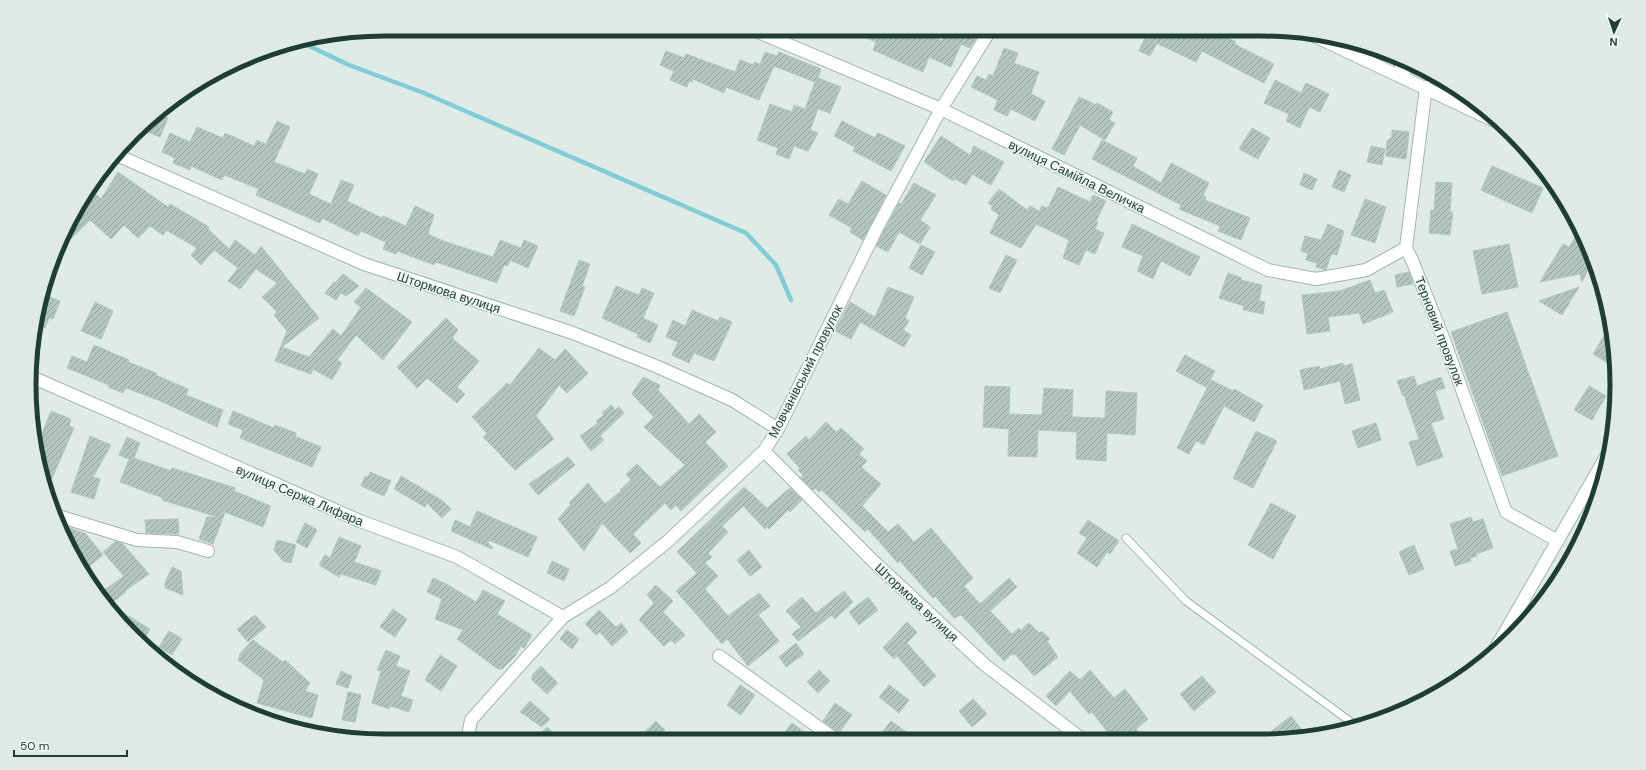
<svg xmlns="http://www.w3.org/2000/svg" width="1646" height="770" viewBox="0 0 1646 770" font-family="'DM Sans',sans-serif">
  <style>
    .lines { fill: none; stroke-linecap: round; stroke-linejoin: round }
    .stream { stroke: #81ccd7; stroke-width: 4.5 }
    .building { fill: url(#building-hatch); stroke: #b1c6bd }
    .service-casing { stroke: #a1b4ad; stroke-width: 9 }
    .minor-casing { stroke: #a1b4ad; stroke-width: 14 }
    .tertiary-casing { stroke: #a1b4ad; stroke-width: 14 }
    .service { stroke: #fff; stroke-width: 7 }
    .minor { stroke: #fff; stroke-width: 12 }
    .tertiary { stroke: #fff; stroke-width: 12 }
    .labels { text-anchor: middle; stroke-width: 3; stroke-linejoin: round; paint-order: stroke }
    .street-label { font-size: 13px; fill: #1e3e34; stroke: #f0f8f4 }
    .rim { fill: none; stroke: #1e3e34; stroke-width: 5 }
  </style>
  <defs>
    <pattern id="building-hatch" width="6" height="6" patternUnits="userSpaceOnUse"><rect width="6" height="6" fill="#b4c7bf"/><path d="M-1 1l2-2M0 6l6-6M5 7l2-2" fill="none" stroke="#92a39c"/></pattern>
  </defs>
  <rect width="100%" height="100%" fill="#dfece6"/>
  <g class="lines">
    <path class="stream" d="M303,43L349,65L424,93L746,233L776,265L791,300"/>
  </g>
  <path class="building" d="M844,29H915L942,41L947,32L957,37L962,29H981L970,48L961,44L951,67L929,57L923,72L873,50L876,42Z
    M1155,29H1212L1236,42L1234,44L1274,64L1264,83L1202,51L1196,62L1150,40Z
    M1145,38L1157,43L1150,56L1139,51Z
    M1004,48L1018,53L1014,63L1039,72L1031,94L1045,101L1035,121L1011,109L1007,116L994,110L998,100L971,87L977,76L986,80L989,74L993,76Z
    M666,51L684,58L686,54L735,72L740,60L753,65L754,62L760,64L765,52L777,56L779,52L821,69L818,78L841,87L830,113L818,109L810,130L818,133L808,151L794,146L789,159L776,154L778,148L757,140L770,104L792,112L794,105L805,109L815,82L774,66L759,100L726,87L724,93L693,79L692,82L689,81L687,87L670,80L674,71L660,65Z
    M1275,80L1301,93L1306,83L1329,94L1320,112L1309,107L1300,128L1286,121L1289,114L1264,103Z
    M1079,97L1096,105L1097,103L1113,112L1109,120L1115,123L1105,140L1080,125L1064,155L1052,149Z
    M156,113L168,118L160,137L140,129Z
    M277,121L290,127L274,162L305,174L307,169L318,174L309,194L331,204L341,180L354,185L347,201L382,218L383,216L406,226L415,206L434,215L428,234L443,241L493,257L500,240L521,248L524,240L538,246L528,268L510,260L508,266L504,265L497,283L436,262L434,265L397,251L396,254L383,249L386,242L361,231L358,236L322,218L320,223L256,195L259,189L224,175L222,180L191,166L190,170L173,163L175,158L162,152L170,133L190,142L197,127L223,138L225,133L254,146L257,140L266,144Z
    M842,121L875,138L878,133L905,146L891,171L853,151L855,147L834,136Z
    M1252,128L1270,138L1258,159L1239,149Z
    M1392,130L1409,132L1406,159L1386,156L1387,141L1392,137Z
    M941,136L970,155L974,146L1004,162L991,185L972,174L966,185L955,179L953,181L924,162Z
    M1102,140L1137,158L1133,166L1161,183L1171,163L1209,183L1203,195L1206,197L1205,200L1250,218L1241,240L1218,231L1220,226L1179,209L1181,205L1092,159Z
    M1371,146L1385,149L1382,165L1367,162Z
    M1492,166L1543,188L1532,213L1481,190Z
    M1339,170L1351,175L1344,192L1332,187Z
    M118,172L168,207L170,204L209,227L208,229L229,249L235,240L255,255L261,246L319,318L282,347L309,357L333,329L341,336L361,307L354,302L366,288L412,322L383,360L356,335L337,360L342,363L332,380L313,369L311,374L275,361L287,331L274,315L277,312L262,297L277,283L256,269L240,289L228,281L238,268L214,250L201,265L191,255L197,248L166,230L163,235L150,226L138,238L124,225L111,239L90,220L61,249L77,207L91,189L101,199Z
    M1304,173L1317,179L1312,190L1300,185Z
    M862,181L886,195L863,240L850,232L852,228L829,215L839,199L848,204Z
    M1436,182L1452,183L1450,212H1453L1450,235L1429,233L1431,210L1434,211Z
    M914,183L936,195L920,220L930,227L920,244L899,232L888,252L876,246L899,203L901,204Z
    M1058,187L1090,202L1093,195L1106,201L1096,221L1098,222L1095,229L1104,233L1095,254L1086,250L1079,265L1063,258L1069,240L1036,224L1021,248L990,233L999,215L991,209L993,206L988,203L999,189L1027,210L1030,206L1039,211L1042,206L1048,208Z
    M1365,199L1386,207L1375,243L1351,235Z
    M1132,224L1200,257L1190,276L1161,261L1153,279L1137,271L1143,256L1122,247Z
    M1328,224L1344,231L1337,255L1331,254L1326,270L1316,267L1317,263L1306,260L1308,253L1301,251L1305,236L1321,240Z
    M1580,230L1590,249L1593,260L1582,282L1580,274L1540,282L1563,244L1569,247Z
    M1509,244L1518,287L1482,294L1473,251Z
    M921,245L935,252L922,275L909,268Z
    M1006,255L1017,260L1000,293L989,288Z
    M579,260L590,264L582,286L585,287L574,316L560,311Z
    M1409,272L1413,284L1397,287L1395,275Z
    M1228,273L1242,278L1241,280L1262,285L1259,301L1265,302L1263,314L1243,310L1244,306L1219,298Z
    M343,274L359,286L346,296L341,293L336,300L325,293L334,282L335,283Z
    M1370,280L1375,293L1384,290L1393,312L1363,324L1359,313L1328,317L1330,331L1307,334L1302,295L1340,291Z
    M616,286L639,295L642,288L654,293L643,318L658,325L650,343L637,337L638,334L602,318Z
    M888,287L914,297L905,318L909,321L903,330L911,335L904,347L860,322L851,339L835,331L850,302L875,317Z
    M1579,287L1562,315L1539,301Z
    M46,295L60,301L53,319L49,318L45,328L36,323Z
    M95,302L113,311L101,339L81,331Z
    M692,310L718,321L720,317L732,322L714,361L694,353L689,363L672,355L678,342L666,337L673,320L685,326Z
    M1507,312L1558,456L1502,476L1451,332Z
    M446,318L458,330L452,338L479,361L457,387L465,394L457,403L427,378L417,388L397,367Z
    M1611,324L1615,360V367L1593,354Z
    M94,345L129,360L128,362L156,373V375L188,389L186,395L223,410L217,427L158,400L126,388L123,393L108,387L109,385L67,368L72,356L87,362Z
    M539,348L555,360L565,349L588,373L567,393L559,385L536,416L554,439L515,470L501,456L502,454L501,455L483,437L487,433L472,417L507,383L510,385Z
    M1185,355L1215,371L1206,387L1176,371Z
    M1343,363L1344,366L1352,364L1360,400L1345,404L1340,381L1304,390L1300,370L1319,366L1320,369Z
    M1414,376L1417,386L1441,377L1445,388L1435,391L1444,419L1431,423L1443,457L1417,466L1409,442L1419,439L1404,395L1403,396L1397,381Z
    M643,377L660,385L658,390L689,424L699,414L716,432L705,442L728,466L681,511L676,505L671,510L665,503L633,534L641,543L630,553L602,523L584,551L558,519L571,504L569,503L588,483L605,504L621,491L620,490L631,480L626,474L637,464L660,487L685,465L644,427L654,417L632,394Z
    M1211,380L1233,391L1234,389L1263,405L1254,422L1224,406L1204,445L1196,441L1189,454L1177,448Z
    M985,386L1010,387L1009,414L1042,415L1044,388L1073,390L1072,417L1105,418L1106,391L1137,393L1135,435L1107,433L1106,461L1076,459L1077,432L1038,430L1037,457L1008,456L1009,429L983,427Z
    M1589,386L1606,396L1592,420L1574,410Z
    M611,405L615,410L619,407L624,413L600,436L604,440L591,451L580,436L598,423L596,421L604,415L602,413Z
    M51,411L71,419L69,426L74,428L46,492L36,449Z
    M233,411L274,428L275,425L296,433L295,436L321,447L312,467L240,438L243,430L228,424Z
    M826,422L836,432L841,428L864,449L859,454L867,461L861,467L881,484L862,506L888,532L898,524L914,542L931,528L973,578L964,586L980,604L1009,578L1017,587L990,611L1012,634L1019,628L1021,630L1029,623L1039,633L1042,631L1050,639L1047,641L1058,657L1034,676L1015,654L1013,655L1012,654L1004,661L961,615L954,618L935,596L933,598L900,561L898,563L868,529L865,532L822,490L819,492L815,488L813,490L801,478L803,475L798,470L800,468L787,454L806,436L809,440Z
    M1376,423L1381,440L1358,448L1352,431Z
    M1256,431L1277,441L1253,488L1233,478Z
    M90,436L111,445L93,477L100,479L94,499L71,492Z
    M127,437L140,443L134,458L171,471L172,468L223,484L235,488L234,491L271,506L263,527L225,512L213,544L199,539L207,517H218L162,500L163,498L120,482L129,459L119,455Z
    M568,457L575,465L538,495L529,484Z
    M370,472L391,481L384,496L361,486L365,476L368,477Z
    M401,476L443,501L451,509L442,518L427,503L425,507L394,489Z
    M744,487L767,508L790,488L802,500L790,512L788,510L769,529L767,527L765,529L743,506L722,526L728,532L708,553L712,557L705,563L718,576L705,589L728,616L759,593L770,606L758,615L779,641L748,666L727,639L722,644L676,591L697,573L677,552Z
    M1271,503L1296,516L1273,559L1248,545Z
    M477,511L537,537L528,557L489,540L488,543L493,548L492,549L451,531L455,520L470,527Z
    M1471,517L1473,522L1483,519L1493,548L1476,554L1477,556L1470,558L1471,561L1455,566L1450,551L1458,549L1450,524Z
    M178,519L179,534L146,533L145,520Z
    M1088,520L1119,541L1110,554L1107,552L1097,567L1077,553L1087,538L1079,533Z
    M305,523L317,530L307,548L296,542Z
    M59,524L86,534L103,555L85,570L80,567Z
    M339,537L361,546L354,562L381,571L376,585L341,574L339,577L319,565L325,555L330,558Z
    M277,540L296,545L291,563L283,561L274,550Z
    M116,541L122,543L149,574L125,591L126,592L110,604L102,592L124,576L103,552Z
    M1414,545L1424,569L1409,575L1399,552Z
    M749,550L762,567L750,576L737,560Z
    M552,561L569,569L564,581L547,573Z
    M172,567L181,571L183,595L165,588V583Z
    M433,578L448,585L476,602L483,590L505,601L497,614L532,635L524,648L521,646L515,656L502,669H498L457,639L463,630L435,619L442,599L427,592Z
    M656,585L673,601L663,612L685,635L675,644L671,640L664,646L639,620L654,603L647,595Z
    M844,591L853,602L835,619L832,615L798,641L792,634L801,627L786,611L802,597L816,613Z
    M868,597L878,610L859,625L849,612Z
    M117,609L150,629L142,643L116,610Z
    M393,609L407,619L395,637L380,627Z
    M599,610L616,627L621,623L628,632L612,646L600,632L596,635L585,624Z
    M255,615L266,627L248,642L237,629Z
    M907,622L917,632L907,643L936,676L924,687L897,656L894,659L883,648Z
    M567,630L579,639L572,649L560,639Z
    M169,631L182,639L172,655L159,647Z
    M253,640L283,662L285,660L310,683L305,691L318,695L312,718L257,703L264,680L238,660L240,656L239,655Z
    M796,643L804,654L786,667L779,657Z
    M386,650L400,656L396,666L410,671L401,696L413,700L409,712L390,706L389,709L372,703L381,671L377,670Z
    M440,655L457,666L441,691L425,680Z
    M541,666L558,683L547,694L532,680V675Z
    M819,670L830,681L818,693L807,682Z
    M1090,670L1114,698L1125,689L1148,719L1136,729L1144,738L1113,739L1092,712L1089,714L1070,691L1056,706L1046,696L1070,671L1080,680Z
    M341,671L352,676L348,688L336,684Z
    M1202,676L1216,692L1194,711L1180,694Z
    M740,685L755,695L741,715L727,705Z
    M889,685L909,700L899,713L879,697Z
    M348,692L361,695L355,722L342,720Z
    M973,699L987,714L972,727L959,711Z
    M530,701L550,719L542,727L520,712Z
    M835,703L852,715L839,733L823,721Z
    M1291,716L1308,738H1263Z
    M656,721L665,730L655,740H636Z
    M891,721L916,739H877Z
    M792,723L811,737L814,733L823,740H779Z
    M547,727L561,740H534Z"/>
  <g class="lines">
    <g class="service-casing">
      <path id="service" d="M1404,77L1412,64
        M1126,538L1186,601L1355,725"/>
    </g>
    <g class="minor-casing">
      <path id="minor" d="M751,29L941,109L1268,270L1316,279L1366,270L1406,248
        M1399,57L1404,77
        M1426,87L1406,248L1412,260L1444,340L1506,512L1558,541
        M119,156L364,264L573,333L658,367L732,400L778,429
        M34,378L360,521L457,557L563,617
        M764,451L872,560L985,665L1082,739
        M55,515L137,540L177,542L208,551
        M1494,651L1611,448
        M719,656L835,739
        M467,741L471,720L563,617L610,588L668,541L764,451L778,429L877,228L941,109L991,29"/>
    </g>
    <g class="tertiary-casing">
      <path id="tertiary" d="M1310,34L1501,124"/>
    </g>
    <use href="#service" class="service"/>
    <use href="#minor" class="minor"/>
    <use href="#tertiary" class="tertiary"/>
  </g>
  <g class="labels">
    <g class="street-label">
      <text transform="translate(1077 176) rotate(26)" y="5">вулиця Самійла Величка</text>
      <text transform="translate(449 292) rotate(18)" y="5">Штормова вулиця</text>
      <text transform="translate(1440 331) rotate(69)" y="5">Терновий провулок</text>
      <text transform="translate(805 371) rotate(-63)" y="5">Мовчанівський провулок</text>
      <text transform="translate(300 495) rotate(23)" y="5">вулиця Сержа Лифара</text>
      <text transform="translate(917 602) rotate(43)" y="5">Штормова вулиця</text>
    </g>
  </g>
  <path d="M0 0H1646V770H0ZM385 36H1261A349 349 0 0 1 1610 385V385A349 349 0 0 1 1261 734H385A349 349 0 0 1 36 385V385A349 349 0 0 1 385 36Z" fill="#dfe9e5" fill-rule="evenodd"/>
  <path class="rim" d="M385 36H1261A349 349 0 0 1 1610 385V385A349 349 0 0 1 1261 734H385A349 349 0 0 1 36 385V385A349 349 0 0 1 385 36Z"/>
  <g transform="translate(1614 32) rotate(183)" stroke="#f0f8f4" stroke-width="3" paint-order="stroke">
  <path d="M0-3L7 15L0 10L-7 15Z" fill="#1e3e34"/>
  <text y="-6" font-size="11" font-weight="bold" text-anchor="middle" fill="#1e3e34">N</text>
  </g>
  <path d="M14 750v6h113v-6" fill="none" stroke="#1e3e34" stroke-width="2"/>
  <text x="20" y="750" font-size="12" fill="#1e3e34" stroke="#f0f8f4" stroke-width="3" paint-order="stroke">50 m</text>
</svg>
